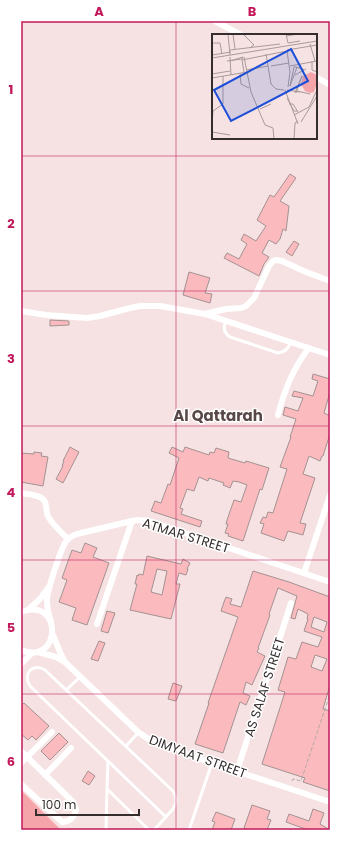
<svg xmlns="http://www.w3.org/2000/svg" width="351" height="851" viewBox="0 0 351 851" font-family="Poppins,sans-serif">
	<style>
		.green { fill: #f5a5aa }
		.building { fill: #fababe; stroke: #a49292; fill-rule: evenodd }
		.lines { fill: none; stroke-linecap: round; stroke-linejoin: round }
		.path { stroke: #b7a7a7; stroke-width: 1; stroke-dasharray: 4 2; stroke-linecap: butt }
		.lane { stroke: #fff; stroke-width: 3 }
		.street { stroke: #fff; stroke-width: 6 }
		.grid { fill: none; stroke: #c2185b; stroke-width: 1; stroke-opacity: 0.55 }
		.labels { text-anchor: middle; stroke-width: 3; stroke-linejoin: round; paint-order: stroke }
		.street-label { font-size: 13px; fill: #362e2e; stroke: #fff }
		.quarter-label { font-size: 15px; font-weight: bold; fill: #594849; stroke: #fff }
		.inset-road { fill: none; stroke: #a99a9a; stroke-width: 1 }
		.view { fill: #1d4ed8; fill-opacity: 0.15; stroke: #1d4ed8; stroke-width: 2 }
		.inset-edge { fill: none; stroke: #362e2e; stroke-width: 2 }
		.neatline { fill: none; stroke: #c2185b; stroke-width: 1.5 }
		.grid-label { font-size: 13px; text-anchor: middle; font-weight: bold; fill: #c2185b }
	</style>
	<rect width="100%" height="100%" fill="#f6e2e2"/>
	<polygon class="green" points="21,790 61,830 21,830"/>
	<g class="building">
		<polygon points="290,174 296,178 280,201 289,206 286,231 283,229 280,239 276,244 269,240 262,253 269,257 264,264 259,276 224,258 227,253 239,259 247,244 241,240 244,234 256,241 266,226 257,220 270,195 274,197"/>
		<polygon points="294,241 299,244 292,256 286,252"/>
		<polygon points="189,272 210,278 205,293 212,294 210,303 183,295"/>
		<polygon points="50,320 69,321 69,325 50,326"/>
		<polygon points="313,374 330,379 330,392 324,413 330,416 330,434 323,456 322,456 320,461 309,456 303,474 315,478 300,523 306,524 303,535 288,531 284,541 261,533 264,524 260,523 263,517 266,518 268,512 273,513 287,469 280,467 291,437 290,437 296,419 283,415 285,407 298,411 303,398 292,396 294,391 313,396 318,381 312,379"/>
		<polygon points="70,447 79,452 63,483 56,479 63,466 62,466 64,461 63,461"/>
		<polygon points="172,447 183,452 185,447 209,455 210,452 214,453 216,448 229,452 228,458 245,463 246,461 269,468 262,490 260,489 243,541 228,536 229,534 225,533 228,524 226,524 227,520 234,500 241,502 247,485 239,482 233,481 230,488 223,485 224,483 209,478 208,481 199,477 194,491 187,489 180,508 183,509 181,514 202,521 200,527 151,511 155,501 161,503 168,484 170,485 179,458 169,453"/>
		<polygon points="34,452 42,453 41,456 48,457 43,486 21,482 21,453 34,454"/>
		<polygon points="85,543 97,548 93,557 109,563 87,625 72,620 76,608 59,602 67,580 62,578 72,550 81,553"/>
		<path d="M147 556 181 564 183 559 190 563 187 569H188L186 575 179 573 176 584H180L171 619 130 610 137 584H135L137 575 138 576 139 574 143 575ZM157 569 167 571 162 595 151 592Z"/>
		<path d="M253 571 289 582 330 597V685L323 709 330 711V791L303 782 305 778 262 764 285 692 278 690 288 657 296 659 302 642 318 647 322 637 304 631 308 619H307L308 614 298 609 295 619 291 618 297 596 278 588 269 614 270 615 258 648H259L257 652 265 656 252 685 246 682 243 693 250 696 246 705 240 702 223 753 195 744 209 703H208L238 617 221 611 224 602 226 597 232 599 230 604 241 607ZM314 617 327 622 324 632 311 627ZM315 655 327 659 322 671 311 667Z"/>
		<polygon points="107,611 115,613 108,633 101,631"/>
		<polygon points="99,641 105,643 98,661 91,659"/>
		<polygon points="173,683 182,686 176,701 168,699"/>
		<polygon points="24,703 49,726 36,740 32,736 28,740 21,734 21,706"/>
		<polygon points="59,733 68,742 50,760 41,751"/>
		<polygon points="88,771 95,776 89,785 82,781"/>
		<polygon points="252,805 270,811 267,819 271,820 267,830 249,830 244,828"/>
		<polygon points="313,809 324,813 320,824 330,830 308,830 286,822 289,814 309,821"/>
		<polygon points="216,812 235,819 231,830 212,830 215,822 212,821"/>
	</g>
	<g class="lines">
		<polyline class="path" points="292,781 293,779 301,781 330,694"/>
		<g class="lane">
			<path d="M226 321C223 327 224 333 230 337L278 353C285 352 288 349 291 342"/>
			<polyline points="66,690 80,677"/>
			<polyline points="126,746 138,733"/>
			<polyline points="107,789 149,830"/>
			<polyline points="106,830 107,789 108,762"/>
			<path d="M154 830 173 809C177 803 177 797 173 791L45 670C33 662 22 674 30 686L166 817"/>
			<polyline points="189,830 212,763"/>
		</g>
		<g class="street">
			<polyline points="215,21 241,35"/>
			<polyline points="316,77 330,85"/>
			<polyline points="21,311 46,315 87,318 100,316 130,308 140,306 160,306 205,314 330,355"/>
			<polyline points="205,314 226,309 241,308 246,306 254,298 269,266 273,261 276,260 282,261 306,272 330,281"/>
			<path d="M278 415C284 391 293 368 309 348"/>
			<path d="M21 493C30 495 45 494 46 506 47 511 46 514 49 518 54 526 62 533 68 539"/>
			<polyline points="304,573 330,495"/>
			<polyline points="29,609 40,599 48,588"/>
			<path d="M21 612C64 596 61 667 21 650"/>
			<path d="M51 621C48 614 47 607 47 599 48 589 61 547 67 540 71 536 76 534 81 533L132 521 138 520 149 521 330 582"/>
			<polyline points="97,624 132,521"/>
			<polyline points="53,635 60,652 65,662"/>
			<polyline points="38,652 56,657 66,663 138,732 153,742 212,763 330,802"/>
			<polyline points="21,664 32,653"/>
			<path d="M21 751 73 802C80 811 72 822 62 822L21 784"/>
			<polyline points="21,763 52,732"/>
			<polyline points="237,771 291,603"/>
			<polyline points="45,775 71,748"/>
		</g>
	</g>
	<path class="grid" d="M176 21V830M21 156H330M21 291H330M21 426H330M21 560H330M21 694H330"/>
	<g class="labels">
		<g class="street-label">
			<text transform="translate(186 535) rotate(17)" y="5">ATMAR STREET</text>
			<text transform="translate(264 687) rotate(-72)" y="5">AS SALAF STREET</text>
			<text transform="translate(198 756) rotate(20)" y="5">DIMYAAT STREET</text>
		</g>
		<g class="quarter-label">
			<text x="218" y="421">Al Qattarah</text>
		</g>
	</g>
	<g transform="translate(212 34)">
		<rect width="105" height="105" fill="#f6e2e2"/>
		<path d="M99 38 105 41V49L102 58 98 59 93 57 89 50 91 42Z" fill="#f5a5aa"/>
		<path class="inset-road" d="M16 0 18 21M21 0 23 15M31 0 42 11 39 13M74 0 76 9 88 7M74 2 86 0M0 9H8L10 20M98 10 103 27M18 16 68 10M75 16 105 11M75 17 78 38 76 53M54 20 59 50 64 55 72 56M0 21 19 18M18 23 19 41M32 23 39 58 53 91 61 94 62 105M0 24 105 7M30 26 75 17M30 26 32 38M15 27 30 25 31 23 18 27M100 27V36L105 38M59 32 77 29M78 32 105 27M85 33 78 52 82 33H84L91 35 92 36M34 36 56 32M28 39 29 50 37 54M0 40 18 37M83 41 94 35M0 44 35 38M73 56 86 90M75 56 88 58M85 57 98 60M83 59 90 42 84 59M75 64 82 77H85M77 70H81L86 78M48 75 59 70M82 81 97 73 105 56M89 88 105 62M0 89 1 77 11 70V42M0 98 18 101M82 105 83 89 86 87"/>
		<path class="view" d="M79 15 96 47 19 87 2 56Z"/>
		<rect width="105" height="105" class="inset-edge"/>
	</g>
	<rect width="351" height="851" fill="none" stroke="#ffffff" stroke-width="44"/>
	<path d="M36 809v6h103v-6" fill="none" stroke="#362e2e" stroke-width="2"/>
	<text x="42" y="809" font-size="12" fill="#362e2e" stroke="#ffffff" stroke-width="3" paint-order="stroke">100 m</text>
	<rect x="22" y="22" width="307" height="807" class="neatline"/>
	<g class="grid-label">
		<text x="99" y="16">A</text>
		<text x="252" y="16">B</text>
		<text x="11" y="94">1</text>
		<text x="11" y="228">2</text>
		<text x="11" y="363">3</text>
		<text x="11" y="497">4</text>
		<text x="11" y="632">5</text>
		<text x="11" y="766">6</text>
	</g>
</svg>
